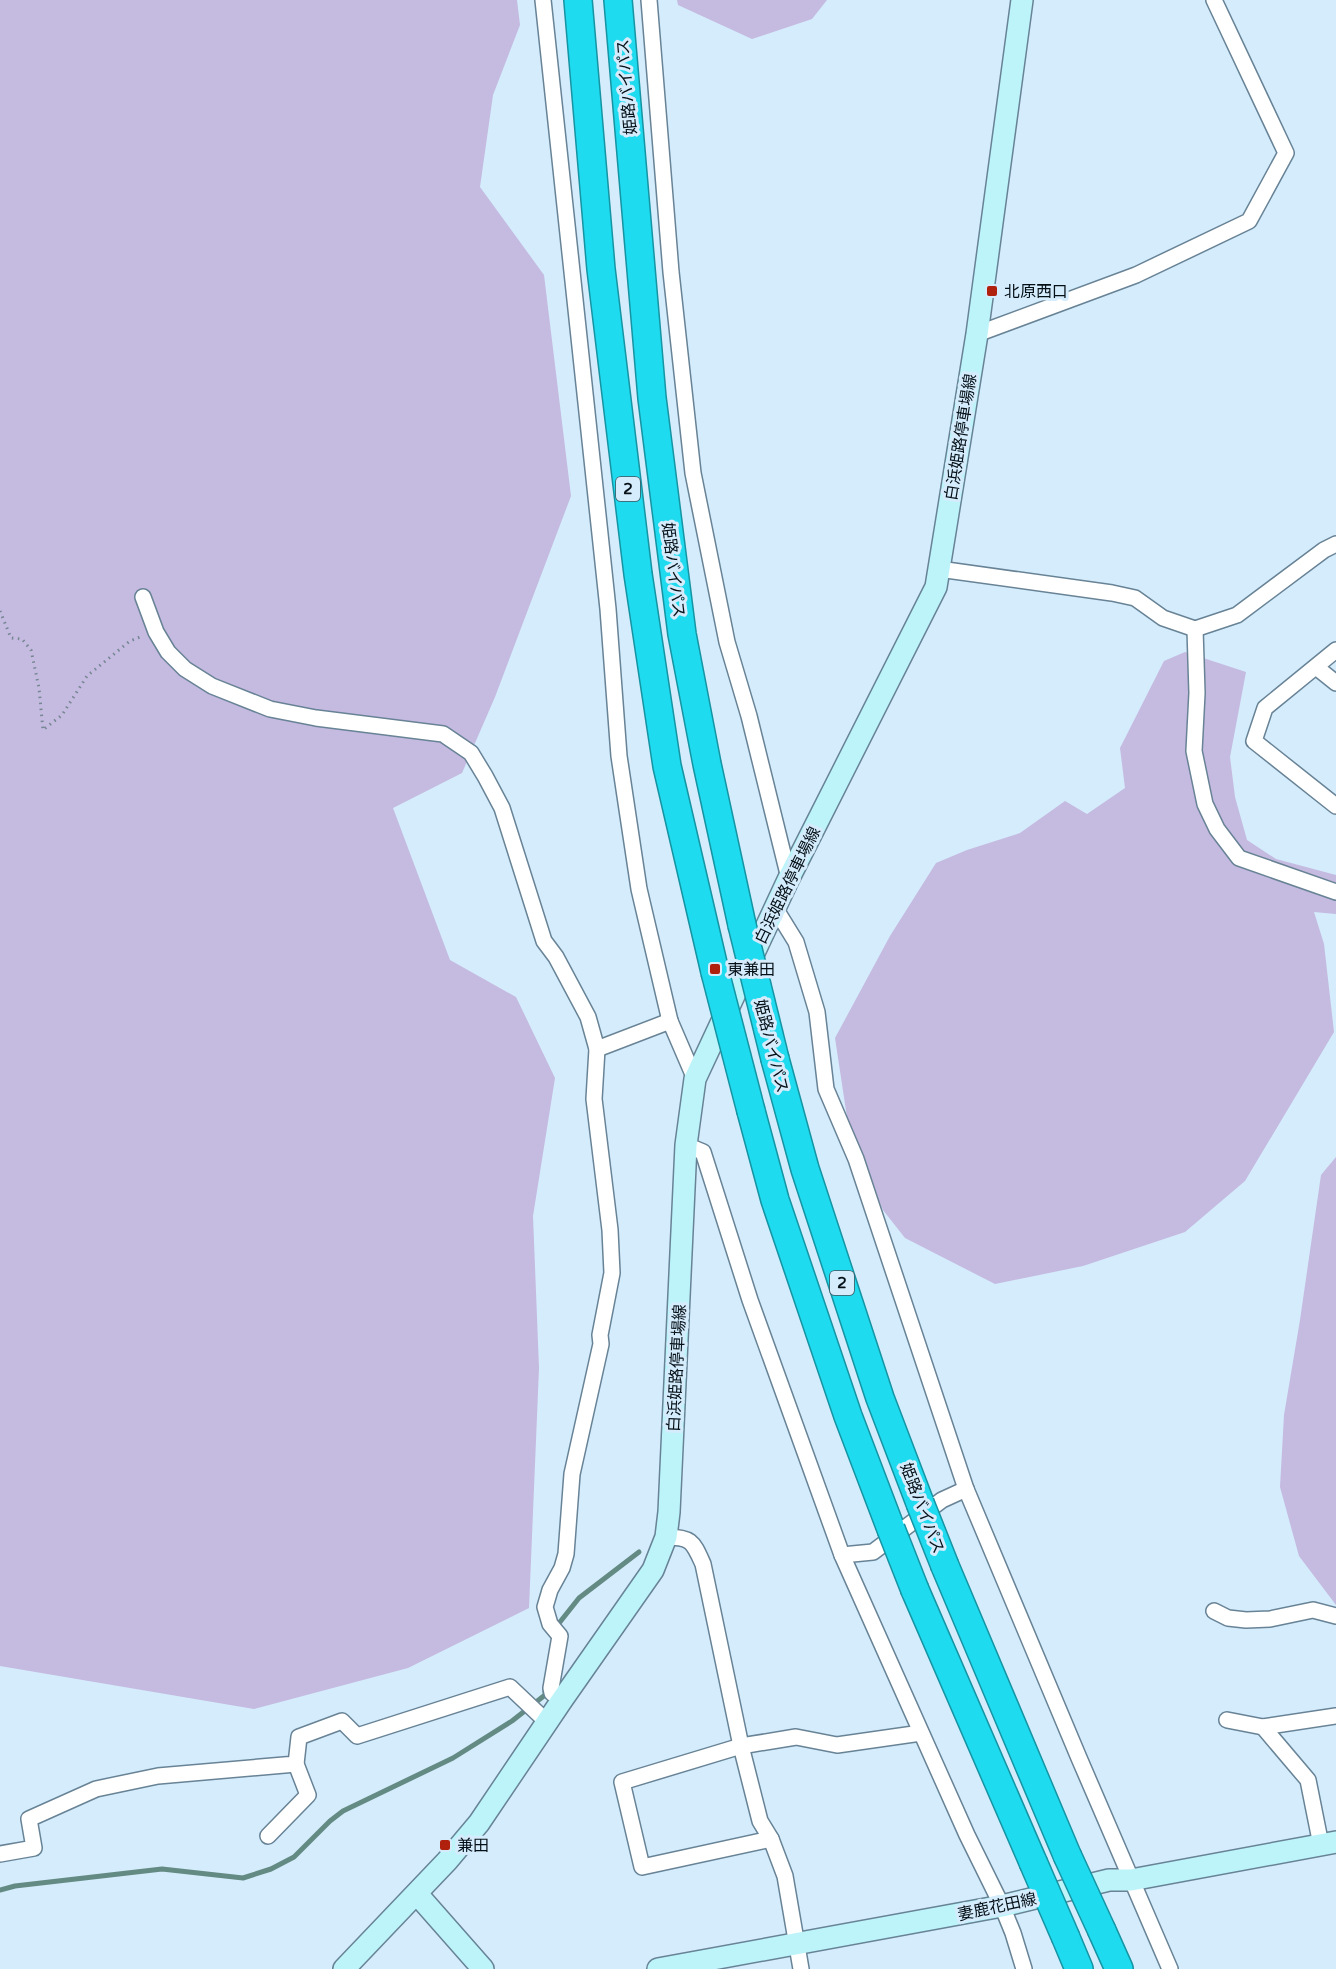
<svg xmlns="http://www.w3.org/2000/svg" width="1336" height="1969" viewBox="0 0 1336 1969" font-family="'Varela Round','Noto Sans JP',sans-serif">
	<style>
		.green { fill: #c5bae0 }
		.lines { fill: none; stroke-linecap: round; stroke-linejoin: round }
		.stream { stroke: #648b83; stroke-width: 5 }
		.street-casing { stroke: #688396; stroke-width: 18 }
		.secondary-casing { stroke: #688396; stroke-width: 24 }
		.highway-casing { stroke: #1594a3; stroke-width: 30 }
		.path { stroke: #758793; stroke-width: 3; stroke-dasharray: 1.5 4.5; stroke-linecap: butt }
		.street { stroke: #fff; stroke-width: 15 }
		.secondary { stroke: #bcf4fa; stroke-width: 21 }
		.highway { stroke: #1edbef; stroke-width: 27 }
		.highway-bridge-casing { stroke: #1594a3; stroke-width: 30; stroke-linecap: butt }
		.highway-bridge { stroke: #1edbef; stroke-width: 27 }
		.poi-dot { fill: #af210c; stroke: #d4ecfc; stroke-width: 2 }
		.labels { text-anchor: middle; stroke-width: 6; stroke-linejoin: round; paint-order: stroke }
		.shield { fill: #d4ecfc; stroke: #43515b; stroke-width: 1.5 }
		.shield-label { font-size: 15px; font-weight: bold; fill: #050f16 }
		.street-label { font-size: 16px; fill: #050f16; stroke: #d4ecfc }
		.poi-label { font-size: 16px; fill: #050f16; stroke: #d4ecfc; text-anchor: start }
	</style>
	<rect width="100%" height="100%" fill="#d4ecfc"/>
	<g class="green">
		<polygon points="0,0 517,0 520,25 493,95 480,187 544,275 571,496 495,697 462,773 393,808 450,960 516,997 555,1078 533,1216 539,1368 529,1608 408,1668 254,1709 0,1666"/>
		<polygon points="677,0 827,0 812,19 752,39 678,5"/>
		<polygon points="1185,652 1246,672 1230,757 1235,797 1247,840 1276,859 1336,875 1336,914 1314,912 1324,944 1334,1032 1245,1181 1185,1232 1083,1266 995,1284 905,1238 883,1210 850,1137 835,1038 890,936 936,863 967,850 1020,833 1065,801 1087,814 1125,788 1120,748 1164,661"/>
		<polygon points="1336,1157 1336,1605 1299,1556 1280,1487 1284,1415 1300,1320 1321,1175"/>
	</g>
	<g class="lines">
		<g class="stream">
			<polyline points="556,1627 579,1598 639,1552"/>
			<polyline points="0,1890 15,1886 162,1869 243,1878 271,1869 294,1857 330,1821 343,1811 453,1758 512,1721 545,1695 545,1689"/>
		</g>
		<g class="street-casing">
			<g id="street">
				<polyline points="543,0 608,609 619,756 639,889 670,1021 695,1079"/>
				<polyline points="649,0 671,272 693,473 727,642 749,716 789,878"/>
				<polyline points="977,334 1136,275 1249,221 1286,153 1214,0"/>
				<polyline points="939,569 1112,593 1135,598 1163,618 1195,629 1237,615 1324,550 1336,544"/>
				<polyline points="143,597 156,632 168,652 185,669 212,686 270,709 316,718 443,734 471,753 485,776 502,808 544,941 556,957 588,1017 597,1049 594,1099 610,1230 612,1273 600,1335 601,1344 572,1474 566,1554 562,1568 550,1590 545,1607 550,1624 560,1636 551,1688 552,1693 562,1700"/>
				<polyline points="1195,629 1197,693 1194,751 1205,804 1217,829 1239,858 1336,892"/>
				<polyline points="1336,650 1265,708 1254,741 1336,806"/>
				<polyline points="1316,667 1336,683"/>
				<polyline points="775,908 796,942 817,1012 826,1089 856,1159 966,1489 1079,1758 1170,1969"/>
				<polyline points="597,1049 670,1021"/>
				<polyline points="686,1145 703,1152 750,1300 842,1555 967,1835 1002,1906 1013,1933 1024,1969"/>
				<path d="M666 1537C692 1537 693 1542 703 1564L741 1746 760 1821 771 1839 785 1876 801 1969"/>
				<polyline points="842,1555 873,1552 942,1500 966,1489"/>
				<polyline points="1214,1611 1228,1618 1246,1620 1270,1619 1313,1610 1336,1616"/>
				<polyline points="1227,1720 1263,1727 1336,1716"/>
				<polyline points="1263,1727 1308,1780 1321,1845"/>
				<polyline points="268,1836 308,1795 296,1764"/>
				<polyline points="771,1839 642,1867 622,1782 741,1746 796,1737 837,1745 921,1733"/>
				<polyline points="0,1854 34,1848 29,1819 96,1789 158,1776 296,1764 299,1737 342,1721 357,1736 510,1687 547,1722"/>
			</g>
		</g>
		<g class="secondary-casing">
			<g id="secondary">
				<polyline points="417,1894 483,1969"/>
				<polyline points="344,1969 447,1861 479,1823 562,1700 653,1570 666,1537 669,1512 686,1145 695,1079 789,878 936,587 977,334 1022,0"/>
				<polyline points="658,1969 1002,1906 1109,1880 1131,1880 1336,1842"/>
			</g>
		</g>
		<g class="highway-casing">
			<g id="highway">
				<polyline points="578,0 601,269 638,574 667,766 715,972"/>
				<polyline points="618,0 652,398 682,634 707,764 742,925"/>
				<polyline points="775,1059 805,1169 880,1398 920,1503"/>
				<polyline points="751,1111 775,1200 848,1416 891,1529"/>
				<polyline points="945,1566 1067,1855"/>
				<polyline points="915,1590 1033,1862"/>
				<polyline points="1102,1931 1119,1969"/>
				<polyline points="1066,1938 1079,1969"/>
			</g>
		</g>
		<polyline class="path" points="0,611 11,638 22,639 31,650 39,688 43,730 62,715 87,676 130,641 140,637"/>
		<use href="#street" class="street"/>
		<use href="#secondary" class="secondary"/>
		<use href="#highway" class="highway"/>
		<g class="highway-bridge-casing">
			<g id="highway-bridge">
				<polyline points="742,925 775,1059"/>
				<polyline points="715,972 751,1111"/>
				<polyline points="920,1503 945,1566"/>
				<polyline points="891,1529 915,1590"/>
				<polyline points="1067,1855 1102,1931"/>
				<polyline points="1033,1862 1066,1938"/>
			</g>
		</g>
		<use href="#highway-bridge" class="highway-bridge"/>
	</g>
	<g class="poi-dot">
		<rect x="986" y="285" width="12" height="12" rx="3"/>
		<rect x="709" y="963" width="12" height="12" rx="3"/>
		<rect x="439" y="1839" width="12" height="12" rx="3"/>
	</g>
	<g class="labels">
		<g class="shield">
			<rect x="616" y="477" width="24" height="24" rx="4.5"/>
			<rect x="830" y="1271" width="24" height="24" rx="4.5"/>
		</g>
		<g class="shield-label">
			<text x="628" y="494">2</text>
			<text x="842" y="1288">2</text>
		</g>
		<g class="street-label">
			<text transform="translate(626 87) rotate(-95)" y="6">姫路バイパス</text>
			<text transform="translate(960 437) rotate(-81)" y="6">白浜姫路停車場線</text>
			<text transform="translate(674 570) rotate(83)" y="6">姫路バイパス</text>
			<text transform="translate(787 885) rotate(-64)" y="6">白浜姫路停車場線</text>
			<text transform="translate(772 1046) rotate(76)" y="6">姫路バイパス</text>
			<text transform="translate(676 1368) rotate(-87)" y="6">白浜姫路停車場線</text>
			<text transform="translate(923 1508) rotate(69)" y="6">姫路バイパス</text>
			<text transform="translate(997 1906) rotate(-12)" y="6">妻鹿花田線</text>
		</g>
		<g class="poi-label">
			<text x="1004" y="297">北原西口</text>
			<text x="727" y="975">東兼田</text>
			<text x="457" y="1851">兼田</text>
		</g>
	</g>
</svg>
